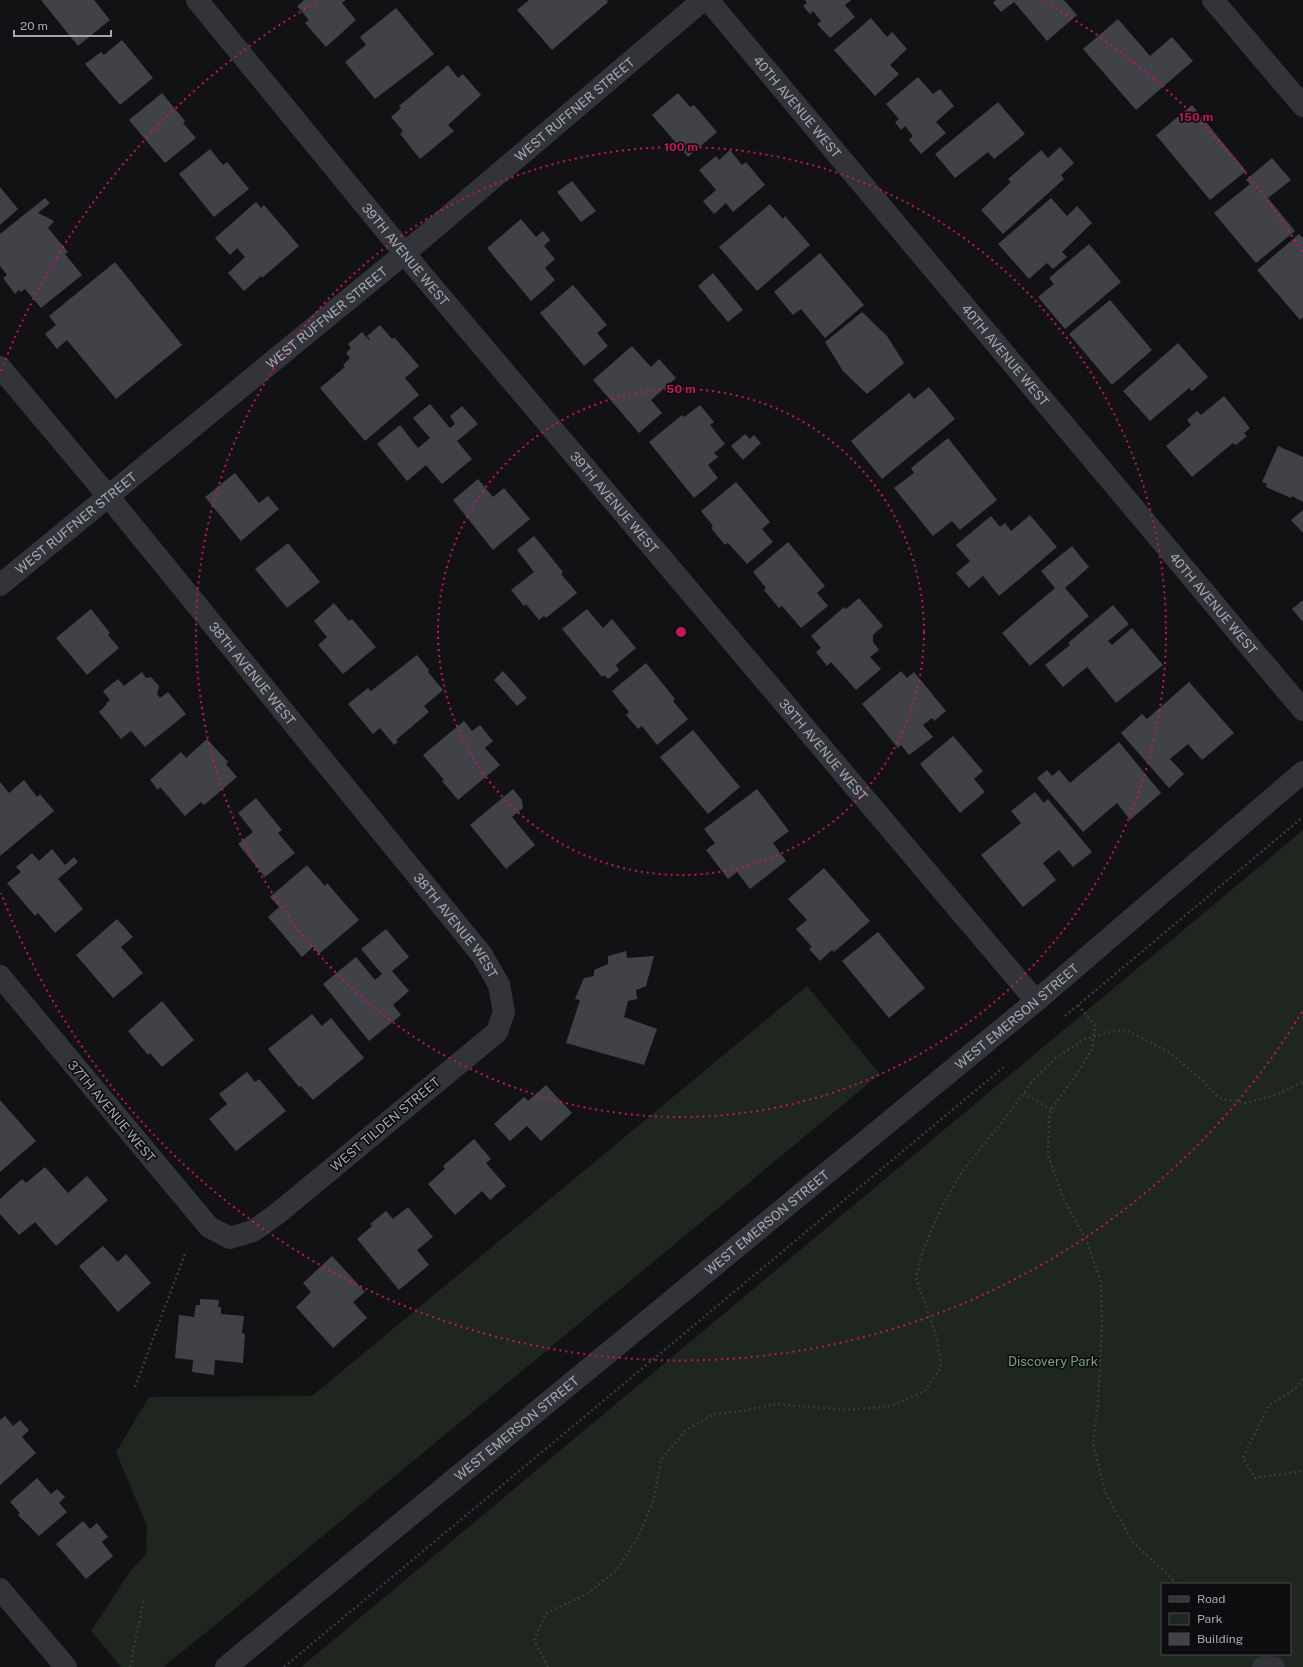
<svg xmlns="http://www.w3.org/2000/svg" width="1303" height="1667" viewBox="0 0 1303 1667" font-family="'Public Sans',sans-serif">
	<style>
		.green { fill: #1e261f; fill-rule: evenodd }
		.building { fill: #414247 }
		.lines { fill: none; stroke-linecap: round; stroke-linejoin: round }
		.path { stroke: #393b40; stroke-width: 2.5; stroke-dasharray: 2 3; stroke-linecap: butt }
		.pedestrian { stroke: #333439; stroke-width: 20 }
		.minor { stroke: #333439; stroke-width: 22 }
		.tertiary { stroke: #333439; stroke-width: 22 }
		.ring { fill: none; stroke: #c2185b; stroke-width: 2; stroke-dasharray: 2 4 }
		.labels { text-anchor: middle; stroke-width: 3.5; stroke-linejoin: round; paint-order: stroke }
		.street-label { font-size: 13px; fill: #a3a9b4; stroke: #0d0d0f }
		.park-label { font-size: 13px; fill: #7aa07b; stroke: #0d0d0f }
		.centre { fill: #c2185b; stroke: #0d0d0f; stroke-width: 2 }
		.ring-label { font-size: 12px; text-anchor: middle; font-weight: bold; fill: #c2185b; stroke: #0d0d0f; stroke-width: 3.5; stroke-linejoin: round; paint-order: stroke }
	</style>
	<rect width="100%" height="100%" fill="#121214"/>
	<g class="green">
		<path d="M1303 830V1667H301ZM1162 1584H1290V1654H1162Z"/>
		<polygon points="807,986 880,1074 213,1627 163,1667 121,1667 91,1631 131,1570 146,1555 147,1526 116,1452 149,1397 312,1396"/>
	</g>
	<g class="building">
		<polygon points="41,0 94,0 110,20 78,46"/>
		<polygon points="304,0 346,0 342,3 356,20 326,47 305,23 309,20 297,6"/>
		<polygon points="529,0 607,0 608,2 552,50 517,10"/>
		<polygon points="805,0 851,0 845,5 855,17 830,38 817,24 821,21 813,11 810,14 803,6 807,3"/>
		<polygon points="996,0 1064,0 1077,15 1047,41 1014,2 1001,12 993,3"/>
		<polygon points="396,8 434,54 375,99 345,62 366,45 360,37"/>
		<polygon points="871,18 887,37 892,32 907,49 890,65 899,74 875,96 834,50"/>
		<polygon points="1118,19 1150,56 1172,37 1193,61 1136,110 1083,49"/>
		<polygon points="122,40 153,78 120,105 85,64 101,52 104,55"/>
		<polygon points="448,65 458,78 463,74 481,95 448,125 454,131 420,159 400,134 403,131 391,117 401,108 399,106"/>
		<polygon points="918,77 933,94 940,89 954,106 936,122 946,133 921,154 909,140 913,136 905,126 901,130 895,122 899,119 886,104"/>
		<polygon points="162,93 185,121 183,123 196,138 165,163 129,120"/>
		<polygon points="678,93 690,107 694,105 717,132 688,157 652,115"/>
		<polygon points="998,102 1025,134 994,159 988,152 955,178 935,154"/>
		<polygon points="1192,105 1246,171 1210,200 1156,135"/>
		<polygon points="1060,147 1074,163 1061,175 1064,179 1003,234 981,210 1011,182 1008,179 1041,150 1048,158"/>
		<polygon points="210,149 223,165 227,162 249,189 214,217 179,174"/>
		<polygon points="730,150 742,165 746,162 765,185 733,212 726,203 714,214 703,201 716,190 699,170 716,156 719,160"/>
		<polygon points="1272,158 1291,180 1268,198 1295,231 1256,263 1214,213 1250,184 1246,180"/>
		<polygon points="572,181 596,211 581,222 557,192"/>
		<polygon points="0,187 18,209 0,225"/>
		<polygon points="45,198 50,203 38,213 54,221 48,228 68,252 65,254 82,275 41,308 25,289 21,292 19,290 15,294 3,278 7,275 0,266 0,234"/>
		<polygon points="1051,198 1067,216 1077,206 1092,223 1062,252 1067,257 1053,269 1047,263 1029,279 998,244"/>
		<polygon points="256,202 261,208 264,205 299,246 262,278 261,276 244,291 228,273 245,257 237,248 230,255 215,238"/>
		<polygon points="770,204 783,219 785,216 810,245 757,291 719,247"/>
		<polygon points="521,219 536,237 543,231 550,240 544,246 555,259 545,268 555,280 531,301 487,248"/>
		<polygon points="1299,234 1303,238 1303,317 1300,320 1257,270"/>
		<polygon points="1089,244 1121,282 1065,329 1038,297 1054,284 1049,278"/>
		<polygon points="820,253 864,305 825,338 801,309 793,315 774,292"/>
		<polygon points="115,262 182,345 116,399 67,340 57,349 45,334 56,325 49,316"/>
		<polygon points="713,273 743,310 728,322 698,286"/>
		<polygon points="573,285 607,325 597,333 608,346 584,366 540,313"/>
		<polygon points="1110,300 1152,350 1112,385 1069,334"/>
		<polygon points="862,312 887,336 904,363 867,394 843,371 825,342"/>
		<polygon points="380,325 392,339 394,337 419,366 405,378 419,395 365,441 320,388 345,367 343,365 350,358 346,353 351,348 348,344 362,332 369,340 370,339 367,336"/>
		<polygon points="1178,343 1208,377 1192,391 1189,388 1150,421 1123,391"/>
		<polygon points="632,346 651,367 659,359 676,378 651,400 662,413 639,433 593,380"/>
		<polygon points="929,387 955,419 882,479 851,441 909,393 914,399"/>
		<polygon points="1224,396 1250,428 1244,433 1247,436 1236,445 1233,443 1192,477 1166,446 1191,425 1187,420 1197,411 1201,415"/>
		<polygon points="430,404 450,428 455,424 450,416 462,406 478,424 457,441 472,459 442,484 426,465 407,481 377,444 400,425 418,448 430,438 413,418"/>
		<polygon points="700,405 714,422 710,425 725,444 714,453 718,457 708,465 718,478 694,498 649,442 682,415 684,417"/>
		<polygon points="745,434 750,439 754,435 761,443 743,460 731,446"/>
		<polygon points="948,438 997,500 960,530 952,521 933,536 894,488 914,473 911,468"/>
		<polygon points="1278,446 1303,457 1303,502 1292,496 1291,498 1266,487 1267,484 1262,482"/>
		<polygon points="235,473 259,503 268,496 279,509 241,541 205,497"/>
		<polygon points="478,479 493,497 504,488 530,519 493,550 453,500"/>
		<polygon points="736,482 770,522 762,529 773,542 747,564 728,543 725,545 711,528 713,526 701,511"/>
		<polygon points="1303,510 1303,533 1291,520"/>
		<polygon points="1030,515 1057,547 999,596 983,576 969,588 956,573 970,561 956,545 991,516 1000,527 1005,523 1011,531"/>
		<polygon points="534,536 563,572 561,574 577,593 546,618 544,616 539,620 526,604 524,606 511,590 534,572 517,550"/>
		<polygon points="788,542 825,586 817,593 828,606 801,628 782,606 779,608 764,590 766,588 753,572"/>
		<polygon points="288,543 320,582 287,608 255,569"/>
		<polygon points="1072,546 1089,567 1065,588 1089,616 1030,666 1002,633 1055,588 1041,571"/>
		<polygon points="859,598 883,626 873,635 873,642 879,650 870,657 881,669 856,690 831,662 827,666 816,652 821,648 811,636 844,607 846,609"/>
		<polygon points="1303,600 1303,622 1292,609"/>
		<polygon points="334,603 349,621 352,619 376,647 343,674 318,645 327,637 314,621"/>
		<polygon points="1113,605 1129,624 1108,641 1112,645 1132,628 1163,665 1116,703 1087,667 1063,687 1045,665 1070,645 1068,643"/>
		<polygon points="91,609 110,633 108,635 119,648 87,675 56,638"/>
		<polygon points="587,609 603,628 612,619 636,648 616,665 619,670 608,679 604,675 602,677 562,629"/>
		<polygon points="417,655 429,670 428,672 443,690 424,706 429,712 396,740 398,742 394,745 380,728 373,734 348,704 368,688 371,691"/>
		<polygon points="646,663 675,699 673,701 688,719 657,745 642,726 638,729 626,715 629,712 612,691"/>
		<polygon points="503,671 527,698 517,706 494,680"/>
		<polygon points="901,671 907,678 914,672 946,711 934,721 932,718 923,725 933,737 909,755 901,745 898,748 862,704"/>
		<polygon points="142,672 146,678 151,677 159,686 157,694 160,698 168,692 186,714 145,747 131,731 121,739 99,712 107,704 106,703 110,700 103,691 118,679 124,686"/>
		<polygon points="1189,682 1234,733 1202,760 1188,744 1170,759 1184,774 1169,788 1121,733 1142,714 1147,719"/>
		<polygon points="464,721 472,731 480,725 493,741 485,748 500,765 458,800 442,781 444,780 423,755"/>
		<polygon points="693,730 740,787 708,814 660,757"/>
		<polygon points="953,736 983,771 974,779 985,792 960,813 920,764"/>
		<polygon points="207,739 228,762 226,764 237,777 204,805 201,802 185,816 160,787 158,790 150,780 181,752 186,758"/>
		<polygon points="1119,742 1161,793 1130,820 1117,803 1083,832 1037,778 1047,770 1052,776 1059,770 1070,783"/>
		<polygon points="24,780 37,797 40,794 54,811 0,856 0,782 9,793"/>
		<polygon points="513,789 522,800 523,808 512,817 535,845 506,869 470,825"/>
		<polygon points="757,789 789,831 773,843 786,861 750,889 737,872 728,879 706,850 715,843 704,829"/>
		<polygon points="1035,792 1044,803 1048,799 1092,852 1073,867 1059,850 1043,863 1056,880 1023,907 981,855 1021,823 1011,811"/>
		<polygon points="256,798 282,830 278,833 295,853 265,877 238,844 253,832 238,813"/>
		<polygon points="52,849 65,865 74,857 78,862 58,879 83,909 55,933 38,913 35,916 7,883 21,872 16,867 32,853 39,861"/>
		<polygon points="307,865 325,886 327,883 359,920 319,954 313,947 302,957 268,917 279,907 270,897"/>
		<polygon points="824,868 870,921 834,952 832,950 820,961 809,949 812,947 796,929 807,920 788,899"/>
		<polygon points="117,919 133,937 121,947 143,973 113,998 76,955"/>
		<polygon points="386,929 409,957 392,971 409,991 393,1005 401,1015 369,1041 323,984 356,957 375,980 382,974 361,949"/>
		<polygon points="878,932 925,988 889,1018 842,961"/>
		<polygon points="626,951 627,958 654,956 646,986 636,990 637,999 628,1001 624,1017 657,1029 644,1065 566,1043 580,1000 575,999 584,978 594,976 594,970 608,964 608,956"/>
		<polygon points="162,1001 194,1040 162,1067 150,1053 148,1055 128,1031"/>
		<polygon points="312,1014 322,1026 331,1018 364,1058 313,1100 301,1086 299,1087 268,1049"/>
		<polygon points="247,1072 255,1082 259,1079 286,1111 236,1151 209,1119 227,1104 219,1094"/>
		<polygon points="546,1085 572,1113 541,1141 527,1126 510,1141 494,1124 524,1097 528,1101"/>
		<polygon points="0,1100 36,1141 0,1172"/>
		<polygon points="474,1139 491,1159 486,1163 506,1186 490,1200 482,1191 455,1215 428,1184 445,1169 443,1166"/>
		<polygon points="45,1167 68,1193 87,1176 108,1200 56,1246 35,1222 19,1235 0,1214 0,1199 22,1179 26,1183"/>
		<polygon points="408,1207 433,1237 417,1250 429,1265 399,1290 357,1239 372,1226 370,1224 386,1211 393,1219"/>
		<polygon points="103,1246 118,1262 126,1254 151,1283 118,1312 79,1266"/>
		<polygon points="332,1256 365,1292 353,1302 367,1318 333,1348 296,1307 311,1292 303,1283"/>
		<polygon points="200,1299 219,1300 218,1307 221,1307 221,1314 244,1316 242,1333 245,1334 243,1363 215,1360 214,1375 192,1372 193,1360 175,1358 179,1315 194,1317 196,1305 200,1305"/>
		<polygon points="5,1416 13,1426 20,1420 29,1430 22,1437 36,1453 0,1485 0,1420"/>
		<polygon points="37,1478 51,1494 57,1489 65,1497 59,1503 67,1512 39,1536 18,1515 20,1513 10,1502"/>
		<polygon points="83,1521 90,1529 97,1523 108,1537 102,1542 113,1556 86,1579 56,1544"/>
	</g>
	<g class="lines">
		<g class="path">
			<polyline points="1078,1005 1095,1026 1092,1049 1078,1072 1051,1110 1049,1118 1048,1155 1063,1198 1087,1242 1101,1282 1102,1325 1098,1402 1093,1443 1105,1492 1132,1541 1177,1584"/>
			<polyline points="1065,1016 1303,817"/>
			<polyline points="1024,1093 1051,1110"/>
			<polyline points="1303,1379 1295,1389 1269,1405 1243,1458 1255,1478 1303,1471"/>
			<polyline points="135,1387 186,1251"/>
			<polyline points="130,1667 144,1598"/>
			<polyline points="284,1667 1005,1066"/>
			<polyline points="548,1667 534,1640 546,1613 587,1594 618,1569 639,1535 654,1499 661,1460 685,1431 714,1414 742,1411 776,1404 847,1410 891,1406 925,1391 941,1367 937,1339 916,1278 922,1253 941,1208 963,1170 1000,1125 1034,1079 1056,1058 1083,1040 1110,1032 1126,1030 1167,1051 1201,1079 1219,1098 1246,1103 1278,1094 1303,1082"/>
		</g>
		<polyline class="pedestrian" points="1262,1667 1264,1666 1275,1667"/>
		<g class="minor">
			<path id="s1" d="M197 0 419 271 1036 1001"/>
			<path id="s2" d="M708 0 1303 710"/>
			<polyline points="1213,0 1303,106"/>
			<path id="s3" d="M0 367 108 496 482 955 499 985 504 1012 497 1032 277 1214 253 1231 230 1238 209 1227 0 976"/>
			<path id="s4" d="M0 585 405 253 703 0"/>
			<polyline points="0,1589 66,1667"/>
		</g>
		<path class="tertiary" id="s5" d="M226 1667 1036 1001 1303 772"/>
	</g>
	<g class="ring">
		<circle cx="681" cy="632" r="243"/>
		<circle cx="681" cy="632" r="485"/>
		<path d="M1302 1012A728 728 0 0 1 1 893M1 371A728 728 0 0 1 317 2M1045 2A728 728 0 0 1 1302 252"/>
	</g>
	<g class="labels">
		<g class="street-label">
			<text dy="5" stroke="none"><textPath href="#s2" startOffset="139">40TH AVENUE WEST</textPath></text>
			<text dy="5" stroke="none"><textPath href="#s4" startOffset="746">WEST RUFFNER STREET</textPath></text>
			<text dy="5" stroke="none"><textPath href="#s1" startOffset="329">39TH AVENUE WEST</textPath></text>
			<text dy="5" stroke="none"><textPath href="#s4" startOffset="422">WEST RUFFNER STREET</textPath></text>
			<text dy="5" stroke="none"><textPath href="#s2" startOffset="463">40TH AVENUE WEST</textPath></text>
			<text dy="5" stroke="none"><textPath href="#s1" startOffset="653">39TH AVENUE WEST</textPath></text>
			<text dy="5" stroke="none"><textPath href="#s4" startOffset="98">WEST RUFFNER STREET</textPath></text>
			<text dy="5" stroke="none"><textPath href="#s2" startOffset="787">40TH AVENUE WEST</textPath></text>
			<text dy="5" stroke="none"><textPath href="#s3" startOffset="397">38TH AVENUE WEST</textPath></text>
			<text dy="5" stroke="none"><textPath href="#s1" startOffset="977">39TH AVENUE WEST</textPath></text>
			<text dy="5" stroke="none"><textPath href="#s3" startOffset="721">38TH AVENUE WEST</textPath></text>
			<text dy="5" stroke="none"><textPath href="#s5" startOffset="1024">WEST EMERSON STREET</textPath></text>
			<text transform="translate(112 1111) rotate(50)" y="5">37TH AVENUE WEST</text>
			<text transform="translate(385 1124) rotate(-40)" y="5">WEST TILDEN STREET</text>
			<text dy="5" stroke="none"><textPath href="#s5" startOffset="700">WEST EMERSON STREET</textPath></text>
			<text dy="5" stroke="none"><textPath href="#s5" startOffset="376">WEST EMERSON STREET</textPath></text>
		</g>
		<g class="park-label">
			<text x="1053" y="1366">Discovery Park</text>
		</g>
	</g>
	<circle cx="681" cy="632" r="6" class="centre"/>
	<g class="ring-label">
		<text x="1196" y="121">150 m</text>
		<text x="681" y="151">100 m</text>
		<text x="681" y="393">50 m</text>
	</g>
	<rect x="1161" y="1583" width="130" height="72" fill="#0d0d0f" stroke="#494b51"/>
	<rect x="1169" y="1596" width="20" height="6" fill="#333439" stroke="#494b51"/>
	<text x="1197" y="1603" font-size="12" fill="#a3a9b4">Road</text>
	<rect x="1169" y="1613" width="20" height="12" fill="#1e261f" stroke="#494b51"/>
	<text x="1197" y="1623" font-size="12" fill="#a3a9b4">Park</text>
	<rect x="1169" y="1633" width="20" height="12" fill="#414247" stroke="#494b51"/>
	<text x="1197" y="1643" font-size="12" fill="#a3a9b4">Building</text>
	<path d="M14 30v6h97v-6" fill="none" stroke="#a3a9b4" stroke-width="2"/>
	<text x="20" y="30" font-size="12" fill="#a3a9b4" stroke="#0d0d0f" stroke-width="3" paint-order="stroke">20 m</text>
</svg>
